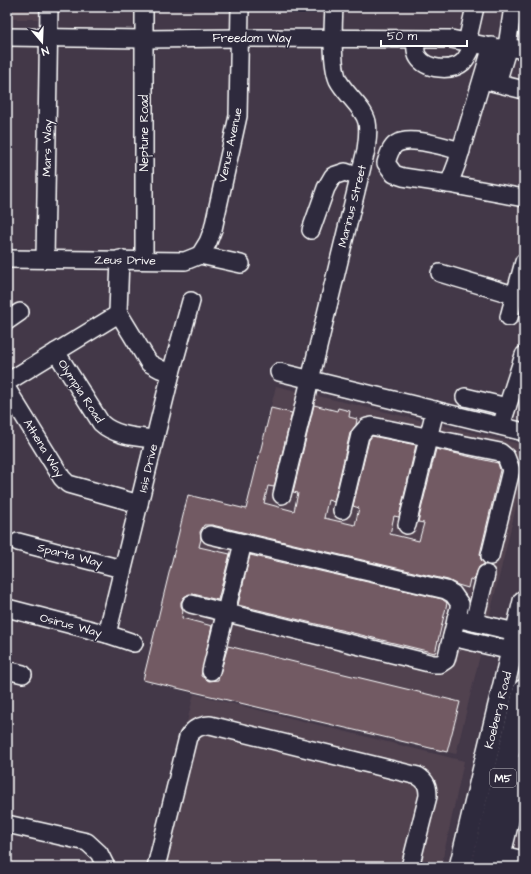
<svg xmlns="http://www.w3.org/2000/svg" width="531" height="874" viewBox="0 0 531 874" font-family="'Architects Daughter',sans-serif">
	<style>
		.built { fill: #514250 }
		.building { fill: #725a63; stroke: #fff }
		.lines { fill: none; stroke-linecap: round; stroke-linejoin: round }
		.minor-casing { stroke: #fff; stroke-width: 20 }
		.major-casing { stroke: #fff; stroke-width: 24 }
		.minor { stroke: #2f2a3d; stroke-width: 17 }
		.major { stroke: #2f2a3d; stroke-width: 21 }
		.labels { text-anchor: middle; stroke-width: 3; stroke-linejoin: round; paint-order: stroke }
		.shield { fill: #2f2a3d; stroke: #c1bfc5; stroke-width: 1 }
		.shield-label { font-size: 11px; font-weight: bold; fill: #fff }
		.street-label { font-size: 12px; fill: #fff; stroke: #2f2a3d }
	</style>
	<rect width="100%" height="100%" fill="#433848"/>
	<filter id="ink" filterUnits="userSpaceOnUse"><feTurbulence type="fractalNoise" baseFrequency=".025" numOctaves="2"/><feDisplacementMap in="SourceGraphic" scale="8" xChannelSelector="R" yChannelSelector="G"/><feConvolveMatrix kernelMatrix="1 2 1 2 8 2 1 2 1" color-interpolation-filters="sRGB"/></filter>
	<g filter="url(#ink)">
		<g class="built">
			<rect x="7" y="7" width="35" height="12"/>
			<polygon points="276,386 524,445 524,474 456,754 143,680 188,495 246,508"/>
			<polygon points="194,694 464,761 441,867 151,867"/>
		</g>
		<g class="building">
			<polygon points="314,405 337,411 338,408 350,411 349,417 357,419 356,425 350,433 334,502 328,500 324,518 355,525 359,508 353,506 369,440 372,436 416,445 399,517 394,516 390,534 419,541 424,523 418,522 436,449 498,463 500,470 480,554 481,559 485,564 479,567 474,580 470,579 468,588 458,585 448,580 212,525 204,525 200,532 201,539 199,547 230,554 218,600 193,594 189,594 184,597 181,602 181,606 183,610 182,618 212,626 201,676 209,681 218,680 228,646 460,702 447,752 143,680 188,495 246,509 271,408 292,413 274,487 268,486 264,503 294,511 298,493 293,492"/>
			<polygon points="250,555 442,599 447,603 435,653 238,605"/>
		</g>
		<g class="lines">
			<g class="minor-casing">
				<g id="minor">
					<polyline points="7,37 144,39 240,38 451,39 497,48 507,47 524,50"/>
					<path d="M415 39C416 44 415 53 418 57 426 70 452 72 463 62 468 57 471 49 474 43"/>
					<polyline points="467,42 475,7"/>
					<polyline points="492,46 457,163 449,184 524,198"/>
					<polyline points="487,81 524,90"/>
					<polyline points="497,83 506,53 513,7"/>
					<path d="M449 184 403 177 394 174 386 163C388 157 390 148 396 144 410 135 445 147 461 151"/>
					<polyline points="311,230 326,188 333,176 345,172 359,177"/>
					<polyline points="200,255 208,242 213,229 238,116 240,7"/>
					<polyline points="7,259 185,261 200,255 241,264"/>
					<polyline points="45,259 49,7"/>
					<polyline points="120,259 118,312 149,363 160,369 171,373"/>
					<polyline points="144,259 144,7"/>
					<polyline points="440,273 514,295"/>
					<polyline points="509,317 524,262"/>
					<polyline points="7,321 20,312"/>
					<path d="M56 352 101 423C115 436 136 437 154 439"/>
					<polyline points="279,372 524,432"/>
					<polyline points="7,382 115,316 118,312"/>
					<polyline points="7,389 62,478 68,484 139,504"/>
					<polyline points="465,397 507,407"/>
					<polyline points="501,426 524,355"/>
					<path d="M282 495 366 150C367 141 369 132 367 122 364 108 345 94 338 80 331 63 333 26 334 7"/>
					<polyline points="342,510 360,435 367,427 372,426 500,452 506,457 511,470 490,556"/>
					<polyline points="407,525 435,410"/>
					<polyline points="18,542 122,569"/>
					<polyline points="191,604 433,664 440,664 446,660 460,604 453,594 446,590 210,535"/>
					<polyline points="7,608 107,634 134,643"/>
					<polyline points="456,618 524,634"/>
					<polyline points="474,622 486,574"/>
					<polyline points="107,634 171,373 191,301"/>
					<polyline points="452,637 524,654"/>
					<polyline points="7,670 23,674"/>
					<polyline points="211,671 243,543"/>
					<polyline points="7,824 87,842 99,853 106,867"/>
					<polyline points="502,855 524,860"/>
					<path d="M156 867 188 737C194 728 199 726 210 725L418 776C426 781 428 786 428 796L410 867"/>
					<polyline points="499,867 524,763"/>
				</g>
			</g>
			<g class="major-casing">
				<g id="major">
					<polyline points="460,867 524,601"/>
					<polyline points="481,867 524,690"/>
				</g>
			</g>
			<use href="#minor" class="minor"/>
			<use href="#major" class="major"/>
		</g>
	</g>
	<g class="labels">
		<rect class="shield" x="490" y="769" width="26" height="18" rx="3"/>
		<g class="shield-label">
			<text x="503" y="782">M5</text>
		</g>
		<g class="street-label">
			<text x="252" y="42">Freedom Way</text>
			<text transform="translate(144 133) rotate(-90)" y="4">Neptune Road</text>
			<text transform="translate(230 145) rotate(-78)" y="4">Venus Avenue</text>
			<text transform="translate(47 148) rotate(-89)" y="4">Mars Way</text>
			<text transform="translate(352 206) rotate(-76)" y="4">Marinus Street</text>
			<text transform="translate(125 260) rotate(1)" y="4">Zeus Drive</text>
			<text transform="translate(81 391) rotate(57)" y="4">Olympia Road</text>
			<text transform="translate(44 448) rotate(58)" y="4">Athena Way</text>
			<text transform="translate(148 468) rotate(-77)" y="4">Isis Drive</text>
			<text transform="translate(70 555) rotate(14)" y="4">Sparta Way</text>
			<text transform="translate(71 625) rotate(15)" y="4">Osirus Way</text>
			<text transform="translate(498 710) rotate(-76)" y="4">Koeberg Road</text>
		</g>
	</g>
	<rect width="531" height="874" fill="none" stroke="#2f2a3d" stroke-width="24"/>
	<rect x="12" y="12" width="507" height="850" fill="none" stroke="#fff" stroke-width="1.5" filter="url(#ink)"/>
	<g transform="translate(42 42) rotate(161)" stroke="#2f2a3d" stroke-width="3" paint-order="stroke">
	<path d="M0-3L7 15L0 10L-7 15Z" fill="#ffffff"/>
	<text y="-6" font-size="11" font-weight="bold" text-anchor="middle" fill="#ffffff">N</text>
	</g>
	<path d="M381 40v6h86v-6" fill="none" stroke="#ffffff" stroke-width="2"/>
	<text x="387" y="40" font-size="12" fill="#ffffff" stroke="#2f2a3d" stroke-width="3" paint-order="stroke">50 m</text>
</svg>
